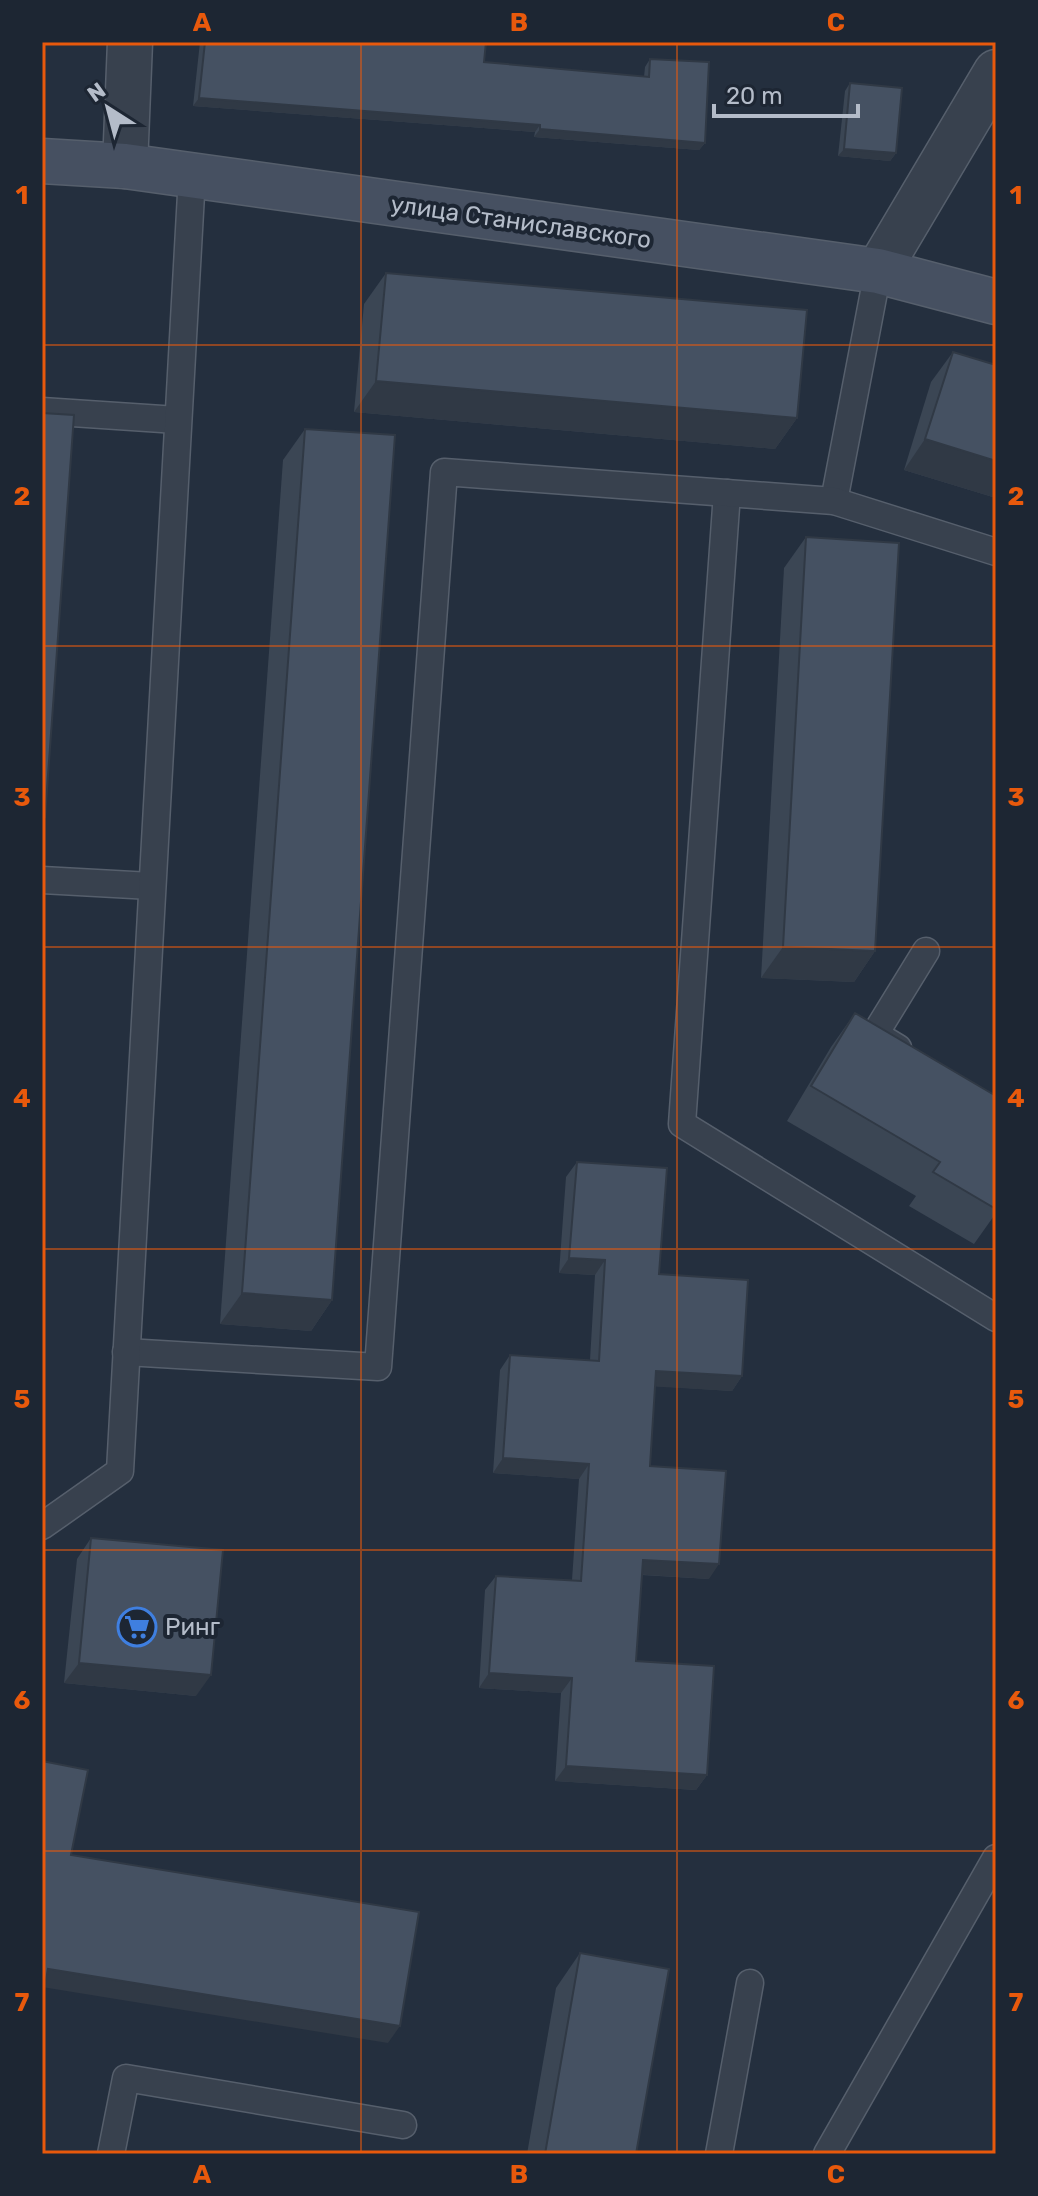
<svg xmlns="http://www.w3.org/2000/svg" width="1038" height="2196" viewBox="0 0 1038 2196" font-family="Rubik,sans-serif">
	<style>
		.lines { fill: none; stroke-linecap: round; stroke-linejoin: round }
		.lane-casing { stroke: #565f6c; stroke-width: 29 }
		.street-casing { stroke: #565f6c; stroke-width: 47 }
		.secondary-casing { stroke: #565f6c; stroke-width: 47 }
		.lane { stroke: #38414e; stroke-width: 26 }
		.street { stroke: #38414e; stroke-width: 44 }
		.secondary { stroke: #465061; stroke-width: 44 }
		.wall { fill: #3b4654 }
		.shaded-wall { fill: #303945 }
		.building { fill: #455162; stroke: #303945; stroke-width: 2 }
		.grid { fill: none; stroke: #e8590c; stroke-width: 2; stroke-opacity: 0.55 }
		.labels { text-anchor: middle; stroke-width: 8; stroke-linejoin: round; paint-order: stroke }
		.street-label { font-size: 24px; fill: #b4bcc9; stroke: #1d2633 }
		.poi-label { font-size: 24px; fill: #b4bcc9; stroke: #1d2633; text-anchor: start }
		.neatline { fill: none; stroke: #e8590c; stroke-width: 3 }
		.grid-label { font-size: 26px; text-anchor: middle; font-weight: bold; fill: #e8590c }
	</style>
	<rect width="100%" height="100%" fill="#242f3e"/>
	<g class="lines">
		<g class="lane-casing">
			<g id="lane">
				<polyline points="42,411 177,420"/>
				<polyline points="727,493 682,1124 996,1318"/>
				<polyline points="834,501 878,271"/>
				<polyline points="42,880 151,886"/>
				<polyline points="898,1048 875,1034 926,951"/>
				<polyline points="126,1352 378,1367 444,472 834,501 996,552"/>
				<polyline points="42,1526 120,1471 192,176"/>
				<polyline points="111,2154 126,2078 403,2125"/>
				<polyline points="719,2154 750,1983"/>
				<polyline points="827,2154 996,1858"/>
			</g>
		</g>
		<g class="street-casing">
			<g id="street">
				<polyline points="125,166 130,42"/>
				<polyline points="878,271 996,72"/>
			</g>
		</g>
		<g class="secondary-casing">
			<polyline id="secondary" points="42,161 125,166 878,271 996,302"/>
		</g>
		<use href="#lane" class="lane"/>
		<use href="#street" class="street"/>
		<use href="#secondary" class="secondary"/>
	</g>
	<g class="wall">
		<polygon points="200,42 486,42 484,62 644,77 645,67 650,59 705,143 699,150 534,137 535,132 193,106"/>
		<polygon points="850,83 896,153 890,161 838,156 845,91"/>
		<polygon points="386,273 797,418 775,449 354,412 364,304"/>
		<polygon points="953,352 996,365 996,498 904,470 931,382"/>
		<polygon points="305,429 332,1300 311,1331 220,1324 283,460"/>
		<polygon points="806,537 875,951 854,982 761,978 784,568"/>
		<polygon points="855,1013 996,1096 996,1213 974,1244 909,1206 916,1196 787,1121 831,1047"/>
		<polygon points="577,1162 659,1274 742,1376 732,1391 655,1386 650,1466 709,1579 642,1575 636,1661 707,1775 696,1790 555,1781 561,1693 479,1688 485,1590 496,1576 572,1580 579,1479 493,1473 500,1370 510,1355 590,1360 595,1275 559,1273 566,1177"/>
		<polygon points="91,1538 196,1696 64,1683 77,1559"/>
		<polygon points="580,1953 636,2154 527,2154 556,1988"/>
		<polygon points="996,2144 996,2154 990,2154"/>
	</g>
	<g class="shaded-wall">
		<polygon points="199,98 540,125 535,132 193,106"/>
		<polygon points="540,129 705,143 699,150 534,137"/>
		<polygon points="844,149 896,153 890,161 838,156"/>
		<polygon points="376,381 797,418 775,449 354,412"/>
		<polygon points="925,439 996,461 996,498 904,470"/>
		<polygon points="783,947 875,951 854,982 761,978"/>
		<polygon points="569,1258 605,1260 595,1275 559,1273"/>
		<polygon points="242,1293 332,1300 311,1331 220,1324"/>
		<polygon points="656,1371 742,1376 732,1391 646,1386"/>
		<polygon points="503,1458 589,1464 579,1479 493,1473"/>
		<polygon points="643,1560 719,1564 709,1579 632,1574"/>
		<polygon points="79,1663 211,1675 196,1696 64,1683"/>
		<polygon points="489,1673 572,1678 561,1693 479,1688"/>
		<polygon points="566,1766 707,1775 696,1790 555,1781"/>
		<polygon points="48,1969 400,2026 388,2043 42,1987"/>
	</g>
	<g class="building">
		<polygon points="205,42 486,42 484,62 649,77 650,59 709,62 705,143 540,129 540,125 199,98"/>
		<polygon points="850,83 902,88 896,153 844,149"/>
		<polygon points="386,273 807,310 797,418 376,381"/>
		<polygon points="953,352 996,365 996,461 925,439"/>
		<polygon points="42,413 74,415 45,817 42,816"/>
		<polygon points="305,429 395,435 332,1300 242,1293"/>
		<polygon points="806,537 899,543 875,951 783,947"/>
		<polygon points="855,1013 996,1096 996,1209 933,1172 940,1162 811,1086"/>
		<polygon points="577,1162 667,1168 659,1274 748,1280 742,1376 656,1371 650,1466 726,1471 719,1564 643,1560 636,1661 714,1666 707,1775 566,1766 572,1678 489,1673 496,1576 581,1581 589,1464 503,1458 510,1355 599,1361 605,1260 569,1258"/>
		<polygon points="91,1538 223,1550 211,1675 79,1663"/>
		<polygon points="42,1761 88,1770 71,1855 419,1912 400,2026 48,1969 42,2001"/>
		<polygon points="580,1953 669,1969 636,2154 545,2154"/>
	</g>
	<path class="grid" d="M361 42V2154M677 42V2154M42 345H996M42 646H996M42 947H996M42 1249H996M42 1550H996M42 1851H996"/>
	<defs>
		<g id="supermarket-ring" transform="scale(2)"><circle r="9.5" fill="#1d2633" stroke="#3f7fe0" stroke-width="1.5"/><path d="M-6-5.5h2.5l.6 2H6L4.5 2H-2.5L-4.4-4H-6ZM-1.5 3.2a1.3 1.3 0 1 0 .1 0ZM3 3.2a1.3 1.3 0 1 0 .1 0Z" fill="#3f7fe0"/></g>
	</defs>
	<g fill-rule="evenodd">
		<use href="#supermarket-ring" x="137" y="1627"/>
	</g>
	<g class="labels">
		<g class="street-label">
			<text transform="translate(521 222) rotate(8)" y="8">улица Станиславского</text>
		</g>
		<g class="poi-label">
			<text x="165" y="1635">Ринг</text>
		</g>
	</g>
	<rect width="1038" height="2196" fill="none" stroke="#1d2633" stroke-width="88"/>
	<g transform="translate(108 108) rotate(324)" stroke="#1d2633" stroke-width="6" paint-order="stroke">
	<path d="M0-6L14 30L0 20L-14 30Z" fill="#b4bcc9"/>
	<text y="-12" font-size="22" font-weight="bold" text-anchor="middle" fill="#b4bcc9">N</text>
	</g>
	<path d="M714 104v12h144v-12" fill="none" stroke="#b4bcc9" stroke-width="4"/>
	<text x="726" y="104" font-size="24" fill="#b4bcc9" stroke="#1d2633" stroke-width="6" paint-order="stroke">20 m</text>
	<rect x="44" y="44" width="950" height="2108" class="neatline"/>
	<g class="grid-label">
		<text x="202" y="31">A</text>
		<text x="519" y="31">B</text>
		<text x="836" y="31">C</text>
		<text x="22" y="204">1</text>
		<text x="1016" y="204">1</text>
		<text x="22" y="505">2</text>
		<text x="1016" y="505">2</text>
		<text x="22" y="806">3</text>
		<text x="1016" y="806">3</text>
		<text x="22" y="1107">4</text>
		<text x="1016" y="1107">4</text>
		<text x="22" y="1408">5</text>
		<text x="1016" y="1408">5</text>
		<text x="22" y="1709">6</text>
		<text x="1016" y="1709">6</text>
		<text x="22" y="2011">7</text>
		<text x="1016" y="2011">7</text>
		<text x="202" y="2183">A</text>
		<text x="519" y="2183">B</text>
		<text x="836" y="2183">C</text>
	</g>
</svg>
